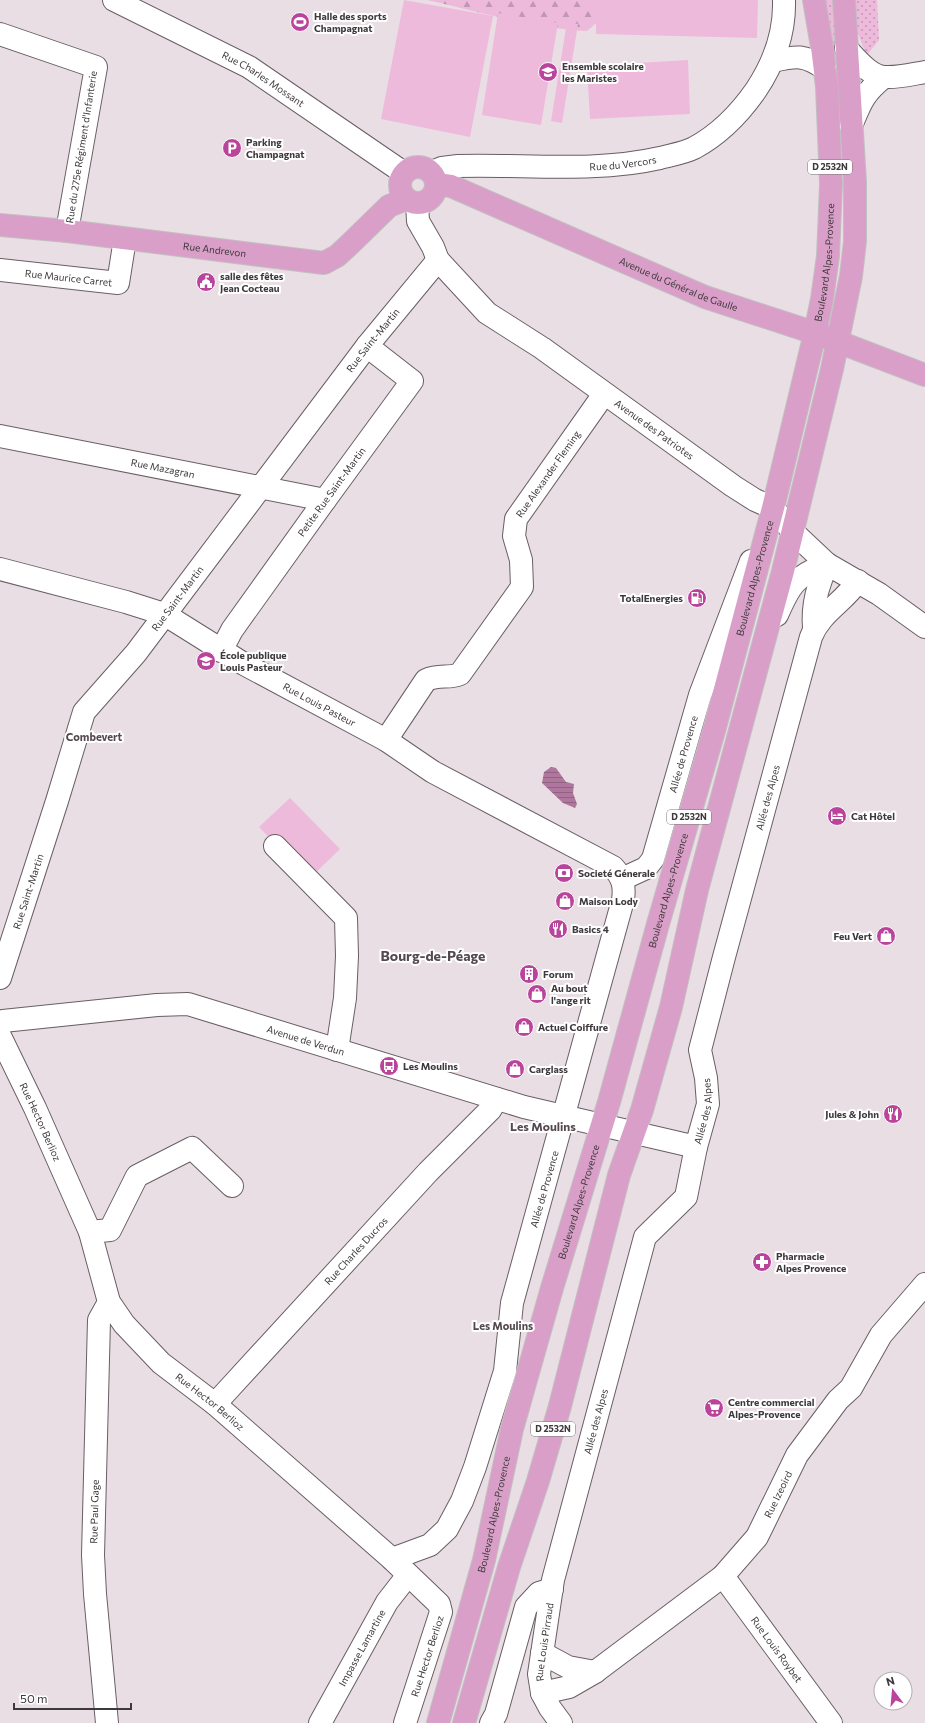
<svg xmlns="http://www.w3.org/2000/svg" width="925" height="1723" viewBox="0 0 925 1723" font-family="Commissioner,sans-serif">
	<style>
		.grass { fill: url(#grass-dots) }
		.forest { fill: url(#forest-firs) }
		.garden { fill: #edbadb }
		.water { fill: url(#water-rules) }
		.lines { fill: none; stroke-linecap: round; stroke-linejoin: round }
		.minor-casing { stroke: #695e65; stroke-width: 24 }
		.major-casing { stroke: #c1c0c1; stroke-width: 24 }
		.minor { stroke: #fff; stroke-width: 22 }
		.major { stroke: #da9fc8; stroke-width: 22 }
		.labels { text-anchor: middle; stroke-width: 4; stroke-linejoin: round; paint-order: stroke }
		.shield { fill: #fff; stroke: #787476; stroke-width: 1 }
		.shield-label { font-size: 9px; font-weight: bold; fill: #3e393c }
		.poi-label { font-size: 10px; font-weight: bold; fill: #3e393c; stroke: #fff; text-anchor: start }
		.street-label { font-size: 10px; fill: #3e393c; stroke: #fff }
		.neighbourhood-label { font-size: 11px; font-weight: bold; fill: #53494f; stroke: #fff }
		.quarter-label { font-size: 12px; font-weight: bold; fill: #53494f; stroke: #fff }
		.district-label { font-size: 14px; font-weight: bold; fill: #53494f; stroke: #fff }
	</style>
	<defs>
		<pattern id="grass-dots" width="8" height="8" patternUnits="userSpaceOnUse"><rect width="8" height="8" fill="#edbadb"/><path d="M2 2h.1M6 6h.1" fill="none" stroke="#c198b3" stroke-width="1.8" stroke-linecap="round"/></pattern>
		<pattern id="forest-firs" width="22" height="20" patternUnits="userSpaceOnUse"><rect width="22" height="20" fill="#edbadb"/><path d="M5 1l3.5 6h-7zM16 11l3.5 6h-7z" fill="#c198b3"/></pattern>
		<pattern id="water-rules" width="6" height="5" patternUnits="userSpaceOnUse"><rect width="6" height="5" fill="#af779d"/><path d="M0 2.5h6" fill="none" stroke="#906381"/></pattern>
	</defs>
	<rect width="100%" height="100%" fill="#eadee5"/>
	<g class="grass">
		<polygon points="823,0 837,0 840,84 835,83"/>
		<path d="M853 0H877L879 40 867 55C857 36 855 21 853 0Z"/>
	</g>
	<path class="forest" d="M427 0H602L601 19 587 31C533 28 480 12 427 0Z"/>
	<g class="garden">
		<polygon points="404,0 493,16 470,137 381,119"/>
		<polygon points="596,0 758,0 757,38 596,34"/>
		<polygon points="498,13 558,23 541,125 482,115"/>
		<polygon points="567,22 578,24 562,123 551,121"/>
		<polygon points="688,60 690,114 590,119 587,66"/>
		<polygon points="290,798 340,849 309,879 259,827"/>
	</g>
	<polygon class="water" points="551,767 556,768 566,782 574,784 573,793 577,804 575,808 563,803 542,783 544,772"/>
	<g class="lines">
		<g class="minor-casing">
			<g id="minor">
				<path id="s1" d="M114 0 249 67 404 173"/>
				<polyline points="0,34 96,67 67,231"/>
				<path d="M846 48C856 58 869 76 885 77 897 78 913 74 925 72"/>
				<path d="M773 61C796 56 805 54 825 69"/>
				<path d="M851 126C861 102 863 94 884 77"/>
				<path id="s2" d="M432 172 442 168 458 166C525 164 594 173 660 158 671 155 684 153 694 148 718 135 740 113 756 90 774 63 785 33 784 0"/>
				<path id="s3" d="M417 203 418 221 433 247 438 260 487 313 542 348 733 486 755 500 773 508 793 532 827 564 879 594 925 627"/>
				<path id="s4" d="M0 270 118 283 125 239"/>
				<path id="s5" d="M0 436 325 500"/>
				<path id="s6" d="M0 569 126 602 164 614 244 664 386 740 433 772 613 867C623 878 625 886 623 900L512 1303 505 1371 475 1467 462 1501 447 1529 430 1545 392 1559"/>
				<path d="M777 615C790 585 795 576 827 564"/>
				<path d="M814 628C812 604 818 586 827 564"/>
				<path id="s7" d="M221 651 232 630 325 500 412 381 367 346"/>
				<path id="s8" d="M386 740 426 680C440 674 448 679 460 674L522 587 521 560 514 536 516 519 604 394"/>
				<polyline points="275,846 346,918 347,956 345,998 337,1050"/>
				<path id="s9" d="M622 879 646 868 653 859 700 695 751 561"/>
				<path id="s10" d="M0 978 57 801 84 712 136 653 367 346 438 260"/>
				<path id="s11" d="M3 1021 157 1005 188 1004 524 1107 696 1147"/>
				<path id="s12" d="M0 1036 35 1108 90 1232 109 1302 124 1324 161 1363 215 1404 392 1559 439 1604 441 1612 405 1723"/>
				<polyline points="90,1232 110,1230 137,1176 192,1148 232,1186"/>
				<path id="s13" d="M215 1404 428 1172 490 1110 497 1099"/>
				<path id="s14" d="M723 1576 831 1723"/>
				<polyline points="542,1653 568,1667 595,1672"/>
				<path id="s15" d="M542 1693 569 1687 595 1672 723 1576 757 1537 797 1455 838 1400 851 1388 881 1335 925 1284"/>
				<path id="s16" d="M107 1723 95 1594 93 1555 99 1320 109 1302"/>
				<path id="s17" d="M320 1723 387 1602 408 1575"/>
				<polyline points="491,1723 496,1714 526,1607 539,1593 552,1589"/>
				<path id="s18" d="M561 1723 550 1708 542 1693 539 1674 553 1580 645 1237 686 1197 696 1147 708 1104 706 1078 700 1050 724 957 811 637C820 613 844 602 858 581"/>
			</g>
		</g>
		<g class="major-casing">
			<g id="major">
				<circle cx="418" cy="185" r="18"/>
				<path id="s19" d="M437 184 451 186 705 297 815 333 925 375"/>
				<path id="s20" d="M0 225 67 231 324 263 337 256 349 245 389 206 406 199"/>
				<path id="s21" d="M438 1723 484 1560 512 1429 552 1288 609 1102 658 924 714 731 773 508 815 333 822 299 828 256 831 184 827 87 822 47 814 0"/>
				<polyline points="464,1723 509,1567 538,1481 560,1406 619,1175 642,1110 671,1007 697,890 783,571 832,369 851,276 855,241 855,182 844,0"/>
			</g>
		</g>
		<use href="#minor" class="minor"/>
		<use href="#major" class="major"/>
	</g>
	<defs>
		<g id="stadium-disc" transform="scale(1)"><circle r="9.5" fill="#ba449b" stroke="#fff"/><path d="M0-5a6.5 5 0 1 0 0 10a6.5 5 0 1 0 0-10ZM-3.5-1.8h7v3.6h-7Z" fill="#fff"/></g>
		<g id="school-disc" transform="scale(1)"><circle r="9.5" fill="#ba449b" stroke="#fff"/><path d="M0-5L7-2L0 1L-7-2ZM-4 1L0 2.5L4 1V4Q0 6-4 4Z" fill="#fff"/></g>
		<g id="parking-disc" transform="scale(1)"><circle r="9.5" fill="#ba449b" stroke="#fff"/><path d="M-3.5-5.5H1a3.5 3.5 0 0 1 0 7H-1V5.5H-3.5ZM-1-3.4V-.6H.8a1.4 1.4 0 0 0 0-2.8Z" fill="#fff"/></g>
		<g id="civic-disc" transform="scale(1)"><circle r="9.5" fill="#ba449b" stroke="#fff"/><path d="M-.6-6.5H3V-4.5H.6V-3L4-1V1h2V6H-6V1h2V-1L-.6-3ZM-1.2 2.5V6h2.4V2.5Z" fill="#fff"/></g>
		<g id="fuel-disc" transform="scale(1)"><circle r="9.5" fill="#ba449b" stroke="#fff"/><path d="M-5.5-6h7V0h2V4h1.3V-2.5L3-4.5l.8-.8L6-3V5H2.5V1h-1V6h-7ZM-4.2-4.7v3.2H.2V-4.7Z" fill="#fff"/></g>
		<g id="hotel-disc" transform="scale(1)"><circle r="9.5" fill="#ba449b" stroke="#fff"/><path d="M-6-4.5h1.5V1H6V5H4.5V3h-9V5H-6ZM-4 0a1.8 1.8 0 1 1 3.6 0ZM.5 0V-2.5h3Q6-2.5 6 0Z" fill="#fff"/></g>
		<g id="bank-disc" transform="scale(1)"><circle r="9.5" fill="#ba449b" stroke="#fff"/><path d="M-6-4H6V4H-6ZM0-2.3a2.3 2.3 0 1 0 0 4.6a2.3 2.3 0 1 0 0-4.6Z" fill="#fff"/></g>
		<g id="shop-disc" transform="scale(1)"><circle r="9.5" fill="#ba449b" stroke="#fff"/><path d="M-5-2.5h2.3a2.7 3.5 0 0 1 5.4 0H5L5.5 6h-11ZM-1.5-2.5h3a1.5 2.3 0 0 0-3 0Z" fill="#fff"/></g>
		<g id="restaurant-disc" transform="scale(1)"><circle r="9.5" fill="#ba449b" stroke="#fff"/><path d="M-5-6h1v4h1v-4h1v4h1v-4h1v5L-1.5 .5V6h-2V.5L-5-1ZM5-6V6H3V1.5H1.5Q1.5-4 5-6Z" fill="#fff"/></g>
		<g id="building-disc" transform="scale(1)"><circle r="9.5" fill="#ba449b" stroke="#fff"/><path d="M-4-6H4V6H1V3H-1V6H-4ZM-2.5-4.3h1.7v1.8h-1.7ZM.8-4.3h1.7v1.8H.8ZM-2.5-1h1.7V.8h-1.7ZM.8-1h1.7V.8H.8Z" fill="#fff"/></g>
		<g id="bus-disc" transform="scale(1)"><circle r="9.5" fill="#ba449b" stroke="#fff"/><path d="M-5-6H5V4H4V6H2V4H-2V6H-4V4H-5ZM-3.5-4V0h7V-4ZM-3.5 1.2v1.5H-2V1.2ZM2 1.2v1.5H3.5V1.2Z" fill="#fff"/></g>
		<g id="pharmacy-disc" transform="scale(1)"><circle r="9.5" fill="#ba449b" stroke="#fff"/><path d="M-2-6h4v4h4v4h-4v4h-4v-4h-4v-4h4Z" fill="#fff"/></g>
		<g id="supermarket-disc" transform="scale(1)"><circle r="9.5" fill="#ba449b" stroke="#fff"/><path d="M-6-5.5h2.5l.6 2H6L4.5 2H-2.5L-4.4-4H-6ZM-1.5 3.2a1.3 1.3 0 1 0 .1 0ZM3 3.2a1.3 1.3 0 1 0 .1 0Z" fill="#fff"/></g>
	</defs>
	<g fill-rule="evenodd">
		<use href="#stadium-disc" x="300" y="22"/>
		<use href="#school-disc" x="548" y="72"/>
		<use href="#parking-disc" x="232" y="148"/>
		<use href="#civic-disc" x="206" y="282"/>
		<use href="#fuel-disc" x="697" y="598"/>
		<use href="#school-disc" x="206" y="661"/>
		<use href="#hotel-disc" x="837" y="816"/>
		<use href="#bank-disc" x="564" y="873"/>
		<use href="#shop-disc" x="565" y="901"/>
		<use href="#restaurant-disc" x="558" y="929"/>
		<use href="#shop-disc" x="886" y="936"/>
		<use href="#building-disc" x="529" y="974"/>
		<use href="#shop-disc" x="537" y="994"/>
		<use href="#shop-disc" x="524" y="1027"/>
		<use href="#bus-disc" x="389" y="1066"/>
		<use href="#shop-disc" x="515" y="1069"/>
		<use href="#restaurant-disc" x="893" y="1114"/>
		<use href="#pharmacy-disc" x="762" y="1262"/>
		<use href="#supermarket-disc" x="714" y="1408"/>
	</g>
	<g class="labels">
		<g class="shield">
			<rect x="808" y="160" width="44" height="14" rx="3"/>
			<rect x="667" y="810" width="44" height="14" rx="3"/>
			<rect x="531" y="1422" width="44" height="14" rx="3"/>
		</g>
		<g class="shield-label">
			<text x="830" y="170">D 2532N</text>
			<text x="689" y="820">D 2532N</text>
			<text x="553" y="1432">D 2532N</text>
		</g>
		<g class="poi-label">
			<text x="314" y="20">Halle des sports<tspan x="314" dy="12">Champagnat</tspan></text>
			<text x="562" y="70">Ensemble scolaire<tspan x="562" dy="12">les Maristes</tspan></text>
			<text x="246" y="146">Parking<tspan x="246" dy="12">Champagnat</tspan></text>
			<text x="220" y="280">salle des fêtes<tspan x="220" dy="12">Jean Cocteau</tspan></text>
			<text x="683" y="602" text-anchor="end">TotalEnergies</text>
			<text x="220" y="659">École publique<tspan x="220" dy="12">Louis Pasteur</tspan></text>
			<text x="851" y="820">Cat Hôtel</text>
			<text x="578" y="877">Societé Génerale</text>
			<text x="579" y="905">Maison Lody</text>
			<text x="572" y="933">Basics 4</text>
			<text x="872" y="940" text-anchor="end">Feu Vert</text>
			<text x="543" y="978">Forum</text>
			<text x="551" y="992">Au bout<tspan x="551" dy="12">l'ange rit</tspan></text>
			<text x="538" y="1031">Actuel Coiffure</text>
			<text x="403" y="1070">Les Moulins</text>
			<text x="529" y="1073">Carglass</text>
			<text x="879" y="1118" text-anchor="end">Jules &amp; John</text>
			<text x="776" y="1260">Pharmacie<tspan x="776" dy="12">Alpes Provence</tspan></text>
			<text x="728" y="1406">Centre commercial<tspan x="728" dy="12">Alpes-Provence</tspan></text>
		</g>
		<g class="street-label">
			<text dy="4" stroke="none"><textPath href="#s1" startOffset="169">Rue Charles Mossant</textPath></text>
			<text transform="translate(81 147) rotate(-81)" y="4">Rue du 275e Régiment d'Infanterie</text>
			<text dy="4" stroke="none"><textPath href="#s2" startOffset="192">Rue du Vercors</textPath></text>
			<text dy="4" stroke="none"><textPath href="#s20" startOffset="216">Rue Andrevon</textPath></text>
			<text dy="4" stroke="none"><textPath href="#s21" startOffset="1512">Boulevard Alpes-Provence</textPath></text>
			<text dy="4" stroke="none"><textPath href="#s4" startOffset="69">Rue Maurice Carret</textPath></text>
			<text dy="4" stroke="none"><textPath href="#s19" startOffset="262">Avenue du Général de Gaulle</textPath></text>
			<text dy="4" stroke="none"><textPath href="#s10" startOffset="750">Rue Saint-Martin</textPath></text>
			<text dy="4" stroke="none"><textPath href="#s3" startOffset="338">Avenue des Patriotes</textPath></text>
			<text dy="4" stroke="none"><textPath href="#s5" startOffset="166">Rue Mazagran</textPath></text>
			<text dy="4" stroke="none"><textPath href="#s8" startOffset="338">Rue Alexander Fleming</textPath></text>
			<text dy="4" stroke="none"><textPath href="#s7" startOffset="194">Petite Rue Saint-Martin</textPath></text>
			<text dy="4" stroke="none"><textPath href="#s21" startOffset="1188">Boulevard Alpes-Provence</textPath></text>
			<text dy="4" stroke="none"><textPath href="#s10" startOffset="426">Rue Saint-Martin</textPath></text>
			<text dy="4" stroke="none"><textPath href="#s6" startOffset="350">Rue Louis Pasteur</textPath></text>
			<text dy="4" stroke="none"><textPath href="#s9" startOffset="147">Allée de Provence</textPath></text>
			<text dy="4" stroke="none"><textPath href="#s18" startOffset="974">Allée des Alpes</textPath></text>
			<text dy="4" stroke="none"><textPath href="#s21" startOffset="864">Boulevard Alpes-Provence</textPath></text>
			<text dy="4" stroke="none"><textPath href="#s10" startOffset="91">Rue Saint-Martin</textPath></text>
			<text dy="4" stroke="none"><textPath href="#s11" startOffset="309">Avenue de Verdun</textPath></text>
			<text dy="4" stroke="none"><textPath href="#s18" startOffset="650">Allée des Alpes</textPath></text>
			<text dy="4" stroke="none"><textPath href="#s12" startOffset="95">Rue Hector Berlioz</textPath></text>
			<text transform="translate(544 1189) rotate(-74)" y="4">Allée de Provence</text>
			<text dy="4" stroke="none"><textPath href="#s21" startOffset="540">Boulevard Alpes-Provence</textPath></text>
			<text dy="4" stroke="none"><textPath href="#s13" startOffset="208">Rue Charles Ducros</textPath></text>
			<text dy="4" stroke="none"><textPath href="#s12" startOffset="431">Rue Hector Berlioz</textPath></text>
			<text dy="4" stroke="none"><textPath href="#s18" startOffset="314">Allée des Alpes</textPath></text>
			<text dy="4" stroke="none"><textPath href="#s15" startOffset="317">Rue Izeoird</textPath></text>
			<text dy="4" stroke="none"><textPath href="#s16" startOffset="212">Rue Paul Gage</textPath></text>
			<text dy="4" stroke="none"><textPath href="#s21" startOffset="216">Boulevard Alpes-Provence</textPath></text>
			<text dy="4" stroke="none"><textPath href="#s18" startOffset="87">Rue Louis Pirraud</textPath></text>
			<text dy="4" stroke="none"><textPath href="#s17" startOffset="86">Impasse Lamartine</textPath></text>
			<text dy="4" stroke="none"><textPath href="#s14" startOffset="91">Rue Louis Roybet</textPath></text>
			<text transform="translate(427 1656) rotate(-72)" y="4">Rue Hector Berlioz</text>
		</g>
		<g class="neighbourhood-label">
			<text x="94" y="741">Combevert</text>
			<text x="503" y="1330">Les Moulins</text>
		</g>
		<g class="quarter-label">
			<text x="543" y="1131">Les Moulins</text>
		</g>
		<g class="district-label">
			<text x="433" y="961">Bourg-de-Péage</text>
		</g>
	</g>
	<g transform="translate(893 1691) rotate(344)"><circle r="19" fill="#ffffff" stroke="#b2b0b1"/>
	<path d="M0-3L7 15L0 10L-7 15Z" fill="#ba449b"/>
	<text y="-6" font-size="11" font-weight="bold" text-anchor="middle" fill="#3e393c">N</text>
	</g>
	<path d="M14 1703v6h117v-6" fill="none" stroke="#3e393c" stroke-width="2"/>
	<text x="20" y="1703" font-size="12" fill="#3e393c" stroke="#ffffff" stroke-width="3" paint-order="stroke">50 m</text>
</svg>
